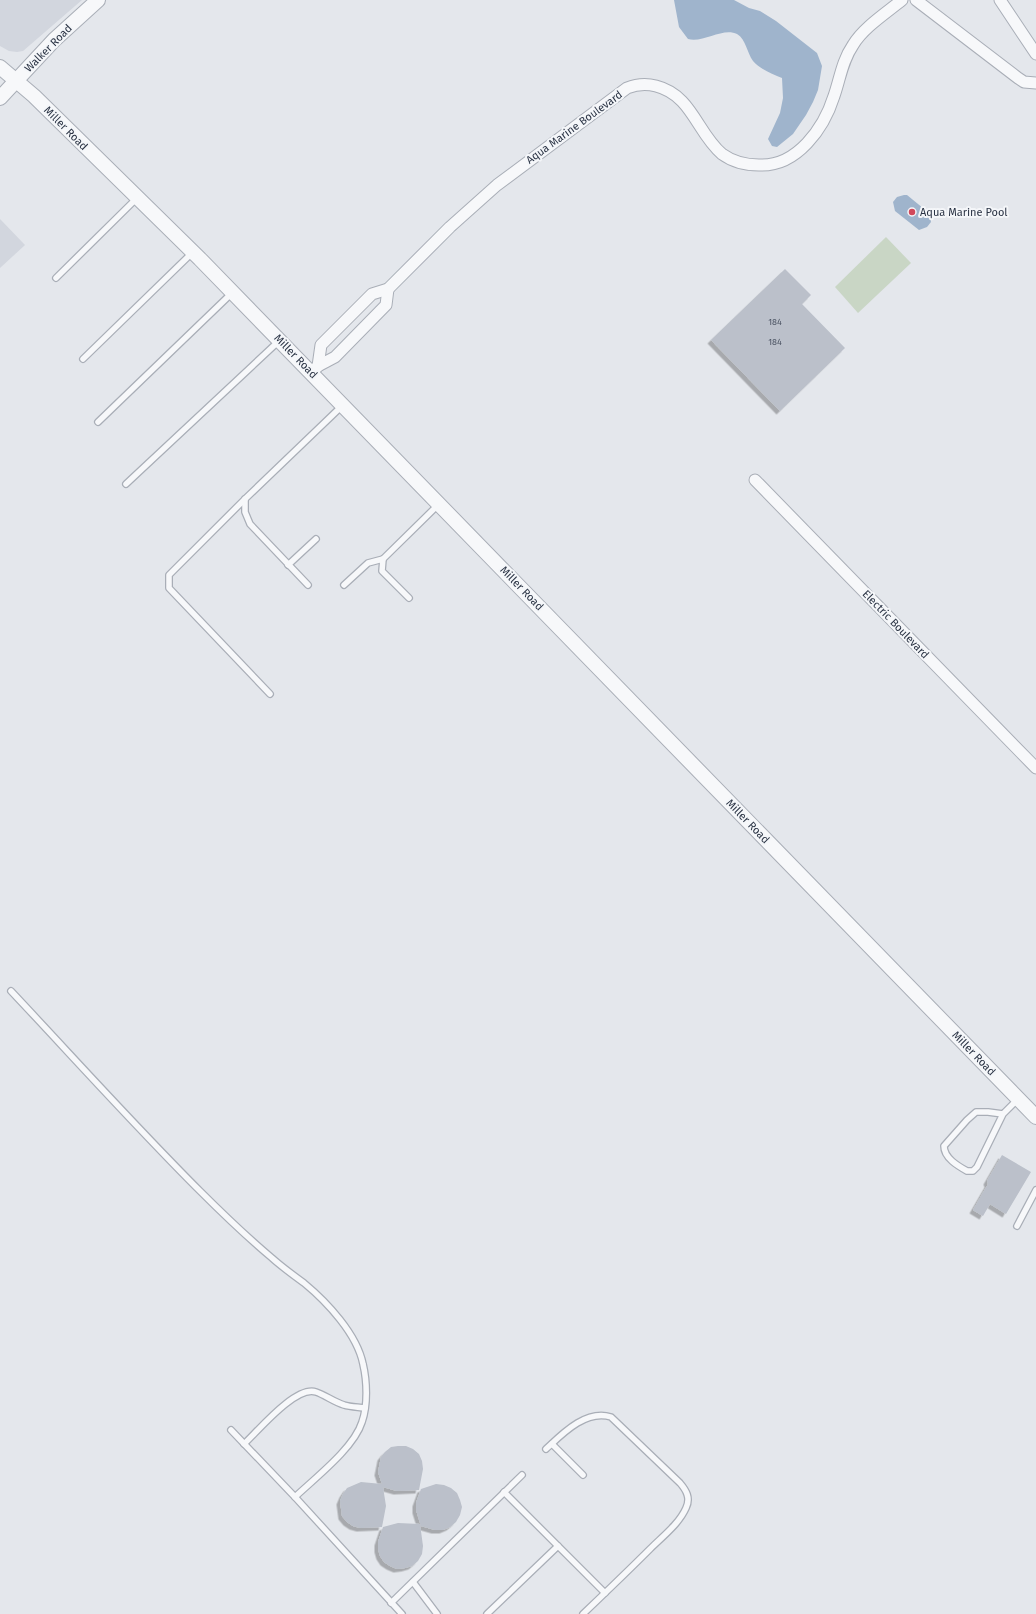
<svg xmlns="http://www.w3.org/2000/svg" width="1036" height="1614" viewBox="0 0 1036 1614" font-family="'Fira Sans',sans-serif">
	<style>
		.built { fill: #d2d6de }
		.green { fill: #c9d6c5 }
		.water { fill: #9fb4cc }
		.building { fill: #bbc0ca; filter: url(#shadow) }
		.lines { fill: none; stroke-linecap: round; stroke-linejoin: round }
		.service-casing { stroke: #a9aeb7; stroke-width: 8 }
		.minor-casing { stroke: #a9aeb7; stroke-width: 13 }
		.tertiary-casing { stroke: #a9aeb7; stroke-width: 16 }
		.service { stroke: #f7f8fa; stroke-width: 5.5 }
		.minor { stroke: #f7f8fa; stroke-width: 11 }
		.tertiary { stroke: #f7f8fa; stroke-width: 14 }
		.poi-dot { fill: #d1495b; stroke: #f4f6f9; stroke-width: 1.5 }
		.labels { text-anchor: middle; stroke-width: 4; stroke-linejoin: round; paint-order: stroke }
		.number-label { font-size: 9px; fill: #4f5766 }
		.street-label { font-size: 11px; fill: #2b3445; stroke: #f4f6f9 }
		.poi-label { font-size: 11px; fill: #2b3445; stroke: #f4f6f9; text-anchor: start }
	</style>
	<defs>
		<filter id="shadow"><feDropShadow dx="-3.5" dy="3.5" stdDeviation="0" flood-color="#0004"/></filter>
	</defs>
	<rect width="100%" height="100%" fill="#e4e7ec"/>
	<g class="built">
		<polygon points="0,0 82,0 23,51 17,52 9,51 0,46"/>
		<polygon points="0,219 25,245 0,268"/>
	</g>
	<polygon class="green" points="886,237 911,263 858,313 835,287"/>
	<g class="water">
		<path d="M674 0H734L749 8 760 11 776 21 817 53 822 66 818 90 813 102 806 115 793 134 777 147 772 146 768 139 780 113 783 98 782 78C772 74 760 69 753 61 747 53 746 39 737 34 723 27 704 43 688 39L679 27Z"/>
		<polygon points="904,195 907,195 929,213 931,222 927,227 919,230 895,211 893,202 897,197"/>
	</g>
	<g class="building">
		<polygon points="785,269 811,295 802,304 845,348 780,411 711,340"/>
		<polygon points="1002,1155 1031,1172 1006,1214 990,1204 983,1216 973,1210 988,1184 987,1181"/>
		<polygon points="398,1446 406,1446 413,1449 419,1454 422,1461 423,1469 419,1490 397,1491 383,1487 386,1506 382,1527 360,1528 353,1526 347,1522 342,1516 340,1501 343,1494 347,1488 361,1482 382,1484 378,1472 381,1457 385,1452 391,1447"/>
		<polygon points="436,1484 444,1485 451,1488 457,1493 460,1500 462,1507 460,1515 456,1522 450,1527 443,1530 435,1530 421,1526 416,1510 416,1503 421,1489"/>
		<polygon points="398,1523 420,1524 423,1546 422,1554 418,1561 412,1566 405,1568 397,1569 390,1566 384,1562 380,1556 378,1549 378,1542 383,1527"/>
	</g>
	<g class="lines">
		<g class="service-casing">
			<g id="service">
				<polyline points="56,278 137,198"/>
				<polyline points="83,359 193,252"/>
				<polyline points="98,422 233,292"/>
				<polyline points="126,484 280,340"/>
				<polyline points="245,499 245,512 250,524 308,585"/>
				<polyline points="288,565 316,539"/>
				<polyline points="344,585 368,563 383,559"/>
				<polyline points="409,598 382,571 383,559 439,504"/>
				<polyline points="270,694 169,588 169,575 245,499 343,405"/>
				<path d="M11 991C74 1058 135 1126 200 1191 223 1214 247 1237 272 1258 282 1267 293 1275 304 1283 327 1302 357 1334 363 1364 367 1381 368 1405 362 1422 354 1448 315 1478 295 1497"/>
				<path d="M1003 1114 988 1112H976L967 1120 944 1146C944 1158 958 1166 967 1171H973L977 1167 1003 1114 1018 1099"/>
				<polyline points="1017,1226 1036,1190"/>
				<polyline points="231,1430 295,1497 402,1614"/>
				<path d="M244 1444C258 1431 296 1385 316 1392 325 1395 334 1402 344 1405 350 1407 358 1407 365 1408"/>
				<polyline points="552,1444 583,1475"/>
				<path d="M546 1449C562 1434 586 1409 611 1417L680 1483C686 1490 691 1498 686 1508 679 1524 662 1537 650 1549 628 1571 605 1593 583 1614"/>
				<polyline points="504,1492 605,1593"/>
				<polyline points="413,1582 437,1614"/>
				<polyline points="391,1603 522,1475"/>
				<polyline points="487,1614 558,1546"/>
			</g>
		</g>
		<g class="minor-casing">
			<g id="minor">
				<polyline points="916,0 1018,78 1024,82 1036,83"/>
				<polyline points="1000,0 1036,54"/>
				<path d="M318 366 321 345 372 294 388 289 450 227 497 185 627 88C637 84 645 83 656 86 692 95 697 133 722 154 733 162 746 165 759 165 797 167 824 128 834 96 840 79 842 61 853 45 863 28 886 13 902 0"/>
				<polyline points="315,369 318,366 335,357 386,305 388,289"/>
				<polyline points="755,480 1036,768"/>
			</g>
		</g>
		<g class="tertiary-casing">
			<g id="tertiary">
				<polyline points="0,67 34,96 200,259 1036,1117"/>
				<polyline points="0,98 54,40 98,0"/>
			</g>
		</g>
		<use href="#service" class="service"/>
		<use href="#minor" class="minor"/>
		<use href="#tertiary" class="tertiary"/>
	</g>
	<circle class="poi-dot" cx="912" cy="212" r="4"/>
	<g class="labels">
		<g class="number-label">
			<text x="775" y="325">184</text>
			<text x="775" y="345">184</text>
		</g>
		<g class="street-label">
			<text transform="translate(48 48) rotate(-45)" y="4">Walker Road</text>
			<text transform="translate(574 127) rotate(-36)" y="4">Aqua Marine Boulevard</text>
			<text transform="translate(66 128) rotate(45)" y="4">Miller Road</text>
			<text transform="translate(296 356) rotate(46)" y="4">Miller Road</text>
			<text transform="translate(522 588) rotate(46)" y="4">Miller Road</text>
			<text transform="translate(896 624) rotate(46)" y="4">Electric Boulevard</text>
			<text transform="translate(748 821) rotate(46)" y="4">Miller Road</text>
			<text transform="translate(974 1053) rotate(46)" y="4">Miller Road</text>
		</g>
		<g class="poi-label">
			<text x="920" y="216">Aqua Marine Pool</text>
		</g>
	</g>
</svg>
